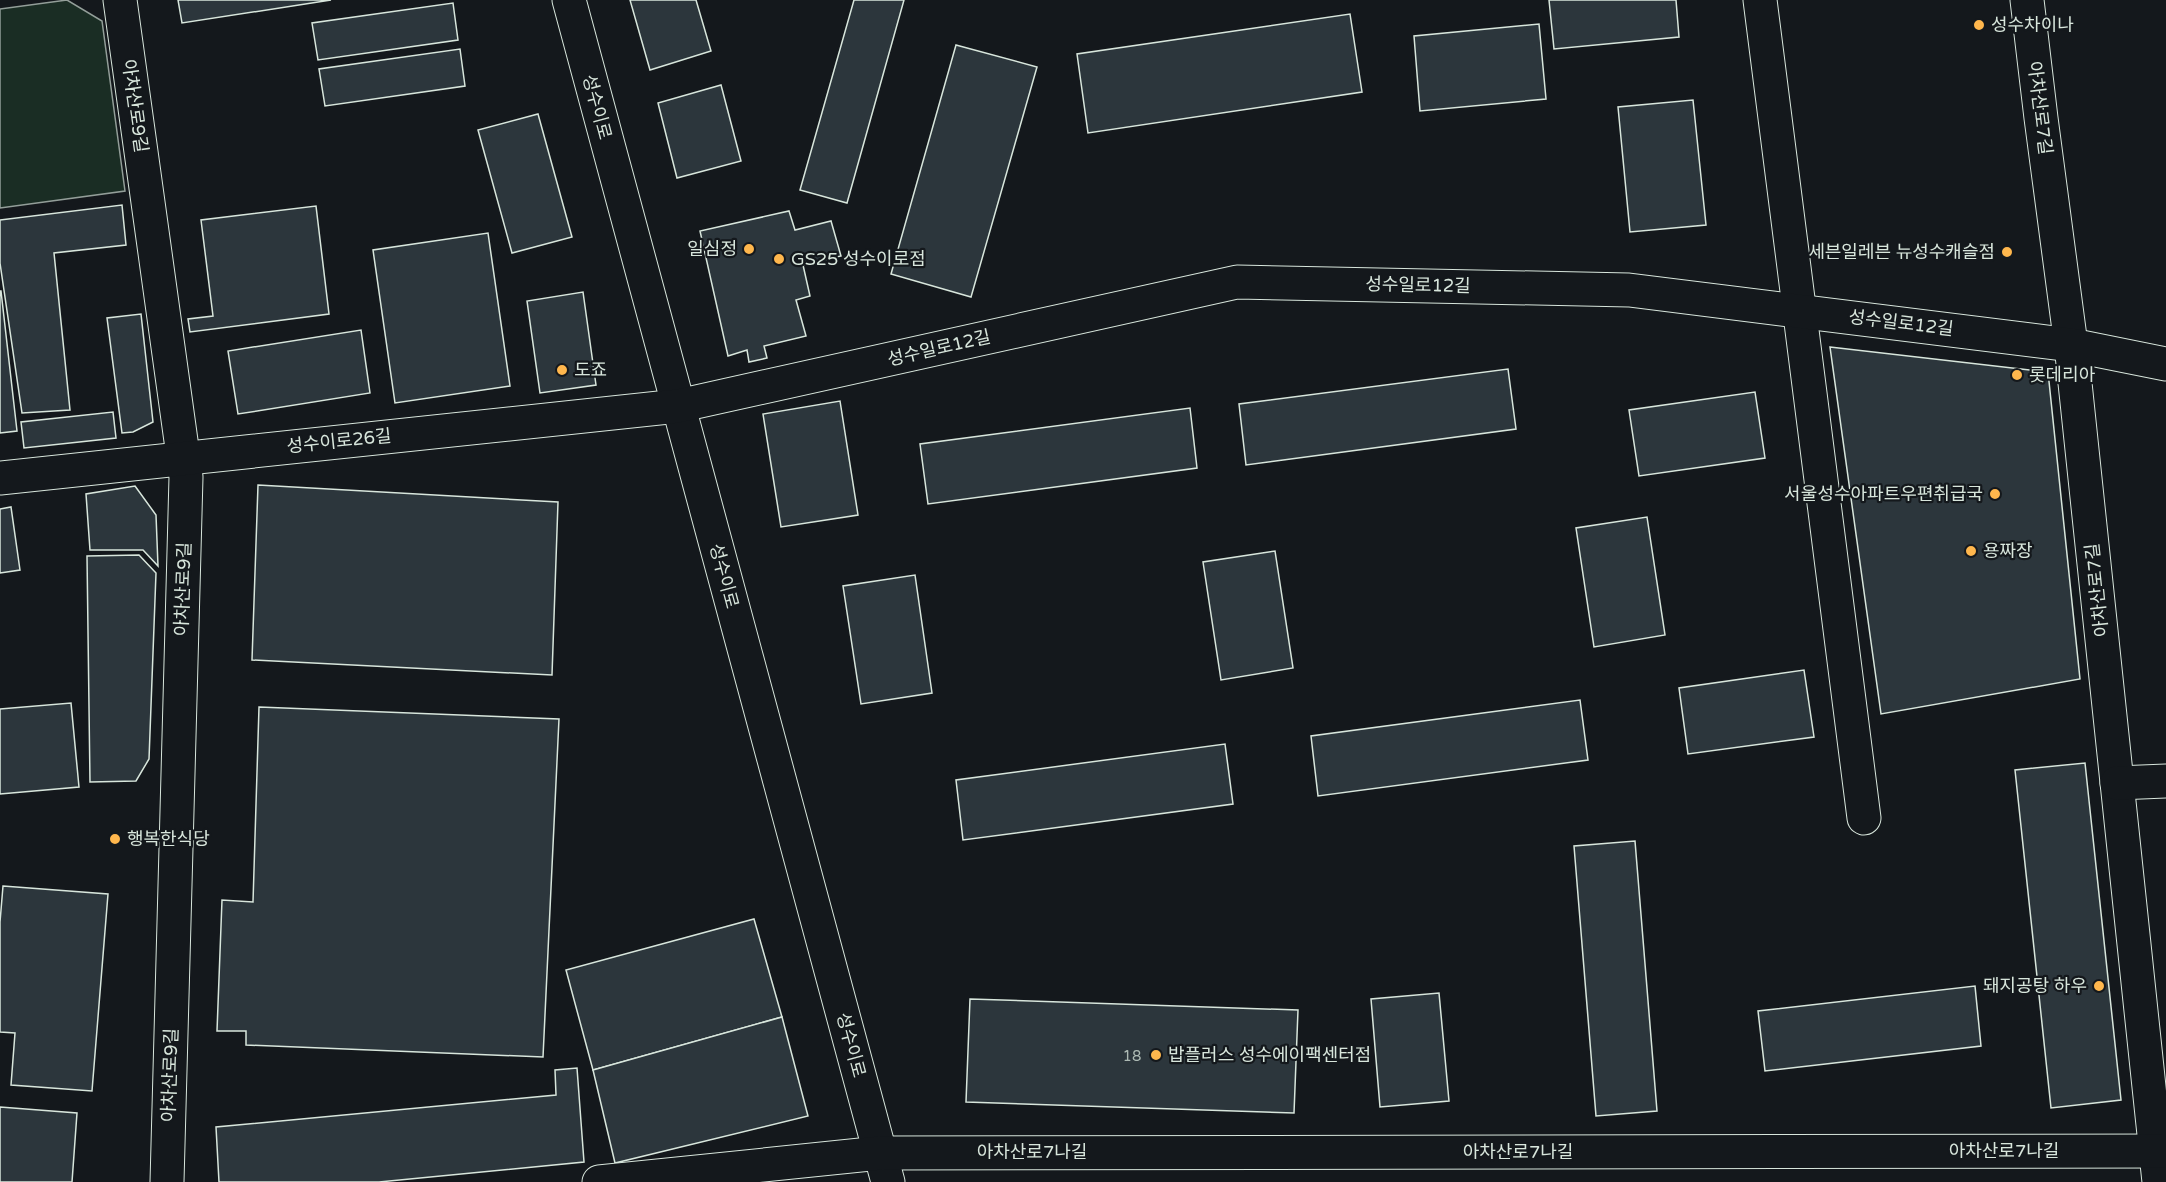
<svg xmlns="http://www.w3.org/2000/svg" width="2166" height="1182" viewBox="0 0 2166 1182" font-family="'Varela Round','Noto Sans KR',sans-serif">
	<style>
		.green { fill: #1a2d24; stroke: #939e99; stroke-width: 1.5 }
		.building { fill: #2c363c; stroke: #d8e6dc; stroke-width: 1.5 }
		.lines { fill: none; stroke-linecap: round; stroke-linejoin: round }
		.minor-casing { stroke: #d8e6dc; stroke-width: 35 }
		.minor { stroke: #14181c; stroke-width: 33 }
		.poi-dot { fill: #ffb74d; stroke: #14181c; stroke-width: 2 }
		.labels { text-anchor: middle; stroke-width: 4.5; stroke-linejoin: round; paint-order: stroke }
		.number-label { font-size: 15px; fill: #adbab4 }
		.poi-label { font-size: 18px; fill: #d8e6dc; stroke: #14181c; text-anchor: start }
		.street-label { font-size: 18px; fill: #d8e6dc; stroke: #14181c }
	</style>
	<rect width="100%" height="100%" fill="#14181c"/>
	<polygon class="green" points="67,0 102,21 125,191 0,208 0,9"/>
	<g class="building">
		<polygon points="178,0 331,0 182,23"/>
		<polygon points="630,0 696,0 711,51 650,70"/>
		<polygon points="854,0 904,0 847,203 800,190"/>
		<polygon points="1549,0 1676,0 1679,37 1554,49"/>
		<polygon points="453,3 458,40 318,60 312,23"/>
		<polygon points="1350,14 1362,92 1088,133 1077,54"/>
		<polygon points="1539,24 1546,99 1420,111 1414,36"/>
		<polygon points="956,45 1037,67 971,297 891,274"/>
		<polygon points="460,49 465,86 325,106 319,69"/>
		<polygon points="721,85 741,161 677,178 658,103"/>
		<polygon points="1693,100 1706,225 1630,232 1618,107"/>
		<polygon points="538,114 572,237 512,253 478,130"/>
		<polygon points="122,205 126,245 54,253 70,410 22,413 0,263 0,220"/>
		<polygon points="316,206 329,314 190,332 188,319 213,316 201,220"/>
		<polygon points="789,211 795,230 831,221 841,256 803,265 810,296 796,300 806,336 764,346 767,358 749,362 747,350 728,356 700,231"/>
		<polygon points="488,233 510,386 395,403 373,250"/>
		<polygon points="1,291 17,431 0,433 0,291"/>
		<polygon points="583,292 596,385 540,393 527,301"/>
		<polygon points="141,314 153,422 133,432 122,433 107,318"/>
		<polygon points="361,330 370,393 238,414 228,351"/>
		<polygon points="1830,347 2048,372 2080,679 1881,714"/>
		<polygon points="1508,369 1516,429 1246,465 1239,404"/>
		<polygon points="1755,392 1765,458 1639,476 1629,410"/>
		<polygon points="840,401 858,515 781,527 763,414"/>
		<polygon points="1190,408 1197,468 928,504 920,444"/>
		<polygon points="113,412 116,438 24,448 21,422"/>
		<polygon points="258,485 558,502 552,675 252,660"/>
		<polygon points="135,486 156,515 158,566 143,550 90,550 86,494"/>
		<polygon points="11,507 20,570 0,573 0,509"/>
		<polygon points="1647,517 1665,635 1594,647 1576,528"/>
		<polygon points="1275,551 1293,668 1221,680 1203,562"/>
		<polygon points="139,555 156,573 149,759 136,781 90,782 87,556"/>
		<polygon points="915,575 932,693 861,704 843,586"/>
		<polygon points="1804,670 1814,737 1688,754 1679,688"/>
		<polygon points="1580,700 1588,760 1318,796 1311,736"/>
		<polygon points="71,703 79,787 0,794 0,709"/>
		<polygon points="259,707 559,719 543,1057 246,1045 246,1031 217,1031 222,900 253,902"/>
		<polygon points="1225,744 1233,804 963,840 956,780"/>
		<polygon points="2085,763 2121,1100 2051,1108 2015,770"/>
		<polygon points="1635,841 1657,1111 1596,1116 1574,846"/>
		<polygon points="3,886 108,894 92,1091 11,1085 15,1033 0,1032 0,922"/>
		<polygon points="754,919 782,1017 593,1070 566,970"/>
		<polygon points="1975,986 1981,1046 1765,1071 1758,1011"/>
		<polygon points="1439,993 1449,1101 1380,1107 1371,999"/>
		<polygon points="970,999 1298,1010 1294,1113 966,1102"/>
		<polygon points="782,1017 808,1116 615,1163 593,1070"/>
		<polygon points="577,1068 584,1162 379,1182 219,1182 216,1127 556,1095 555,1070"/>
		<polygon points="0,1107 77,1113 72,1182 0,1182"/>
	</g>
	<g class="lines">
		<g class="minor-casing">
			<g id="minor">
				<polyline points="120,0 186,477 167,1182"/>
				<polyline points="569,0 888,1182"/>
				<polyline points="1760,0 1864,818"/>
				<polyline points="2027,0 2041,118 2071,345 2159,1182"/>
				<polyline points="0,478 678,406 1237,282 1629,290 2071,345 2166,364"/>
				<polyline points="2117,783 2166,781"/>
				<polyline points="599,1182 880,1153 2166,1151"/>
			</g>
		</g>
		<use href="#minor" class="minor"/>
	</g>
	<g class="poi-dot">
		<circle cx="1979" cy="25" r="6"/>
		<circle cx="749" cy="249" r="6"/>
		<circle cx="2007" cy="252" r="6"/>
		<circle cx="779" cy="259" r="6"/>
		<circle cx="562" cy="370" r="6"/>
		<circle cx="2017" cy="375" r="6"/>
		<circle cx="1995" cy="494" r="6"/>
		<circle cx="1971" cy="551" r="6"/>
		<circle cx="115" cy="839" r="6"/>
		<circle cx="2099" cy="986" r="6"/>
		<circle cx="1156" cy="1055" r="6"/>
	</g>
	<g class="labels">
		<g class="number-label">
			<text x="1132" y="1061">18</text>
		</g>
		<g class="poi-label">
			<text x="1991" y="31">성수차이나</text>
			<text x="737" y="255" text-anchor="end">일심정</text>
			<text x="1995" y="258" text-anchor="end">세븐일레븐 뉴성수캐슬점</text>
			<text x="791" y="265">GS25 성수이로점</text>
			<text x="574" y="376">도죠</text>
			<text x="2029" y="381">롯데리아</text>
			<text x="1983" y="500" text-anchor="end">서울성수아파트우편취급국</text>
			<text x="1983" y="557">용짜장</text>
			<text x="127" y="845">행복한식당</text>
			<text x="2087" y="992" text-anchor="end">돼지공탕 하우</text>
			<text x="1168" y="1061">밥플러스 성수에이팩센터점</text>
		</g>
		<g class="street-label">
			<text transform="translate(135 106) rotate(82)" y="6">아차산로9길</text>
			<text transform="translate(597 107) rotate(75)" y="6">성수이로</text>
			<text transform="translate(2040 108) rotate(83)" y="6">아차산로7길</text>
			<text transform="translate(1418 285) rotate(1)" y="6">성수일로12길</text>
			<text transform="translate(1901 323) rotate(7)" y="6">성수일로12길</text>
			<text transform="translate(939 348) rotate(-13)" y="6">성수일로12길</text>
			<text transform="translate(339 441) rotate(-6)" y="6">성수이로26길</text>
			<text transform="translate(724 576) rotate(75)" y="6">성수이로</text>
			<text transform="translate(183 589) rotate(-88)" y="6">아차산로9길</text>
			<text transform="translate(2097 590) rotate(-96)" y="6">아차산로7길</text>
			<text transform="translate(851 1045) rotate(75)" y="6">성수이로</text>
			<text transform="translate(170 1075) rotate(-88)" y="6">아차산로9길</text>
			<text x="2004" y="1157">아차산로7나길</text>
			<text x="1032" y="1158">아차산로7나길</text>
			<text x="1518" y="1158">아차산로7나길</text>
		</g>
	</g>
</svg>
